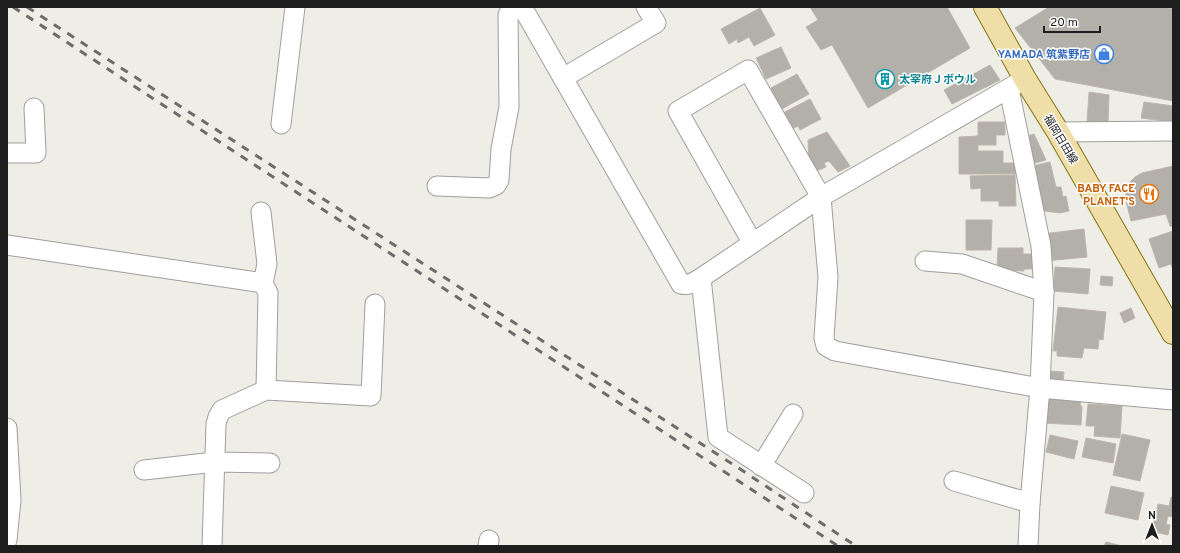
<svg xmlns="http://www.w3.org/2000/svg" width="1180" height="553" viewBox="0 0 1180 553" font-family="Overpass,'Noto Sans JP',sans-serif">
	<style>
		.building { fill: #b3afa9; stroke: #beb6aa }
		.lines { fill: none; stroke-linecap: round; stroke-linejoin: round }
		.minor-casing { stroke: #9f9f9f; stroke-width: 21 }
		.major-casing { stroke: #867513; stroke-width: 24 }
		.minor { stroke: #fff; stroke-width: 19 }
		.major { stroke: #f0dea9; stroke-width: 22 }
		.rail { stroke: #6c6c6c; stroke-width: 3; stroke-dasharray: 8 8; stroke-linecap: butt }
		.labels { text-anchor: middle; stroke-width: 3; stroke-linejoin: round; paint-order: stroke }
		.shop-label { font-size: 11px; font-weight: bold; fill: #366cbe; stroke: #fff; text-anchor: end }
		.culture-label { font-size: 11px; font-weight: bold; fill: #0d838f; stroke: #fff; text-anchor: start }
		.street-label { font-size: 11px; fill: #1e1e1e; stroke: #fff }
		.food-label { font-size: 11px; font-weight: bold; fill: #c56008; stroke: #fff; text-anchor: end }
	</style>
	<rect width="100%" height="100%" fill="#eeede6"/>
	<g class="building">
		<polygon points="810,7 947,7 970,48 868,108 832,45 821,50 806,27 818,20"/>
		<polygon points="1049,7 1162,7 1173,9 1173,101 1055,79 1015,28"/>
		<polygon points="760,8 775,35 754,46 749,37 738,43 737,39 729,44 721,29"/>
		<polygon points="781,47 791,68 766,79 756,58"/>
		<polygon points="990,65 1000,80 952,104 944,90"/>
		<polygon points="797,74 809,94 780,110 774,99 776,98 771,88"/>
		<polygon points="1089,92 1109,95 1108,123 1087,123"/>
		<polygon points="810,99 821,119 800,130 798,126 790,130 781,114"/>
		<polygon points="1144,102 1173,106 1173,122 1141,118"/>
		<polygon points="978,122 1005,122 1005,135 996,135 996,145 978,145 978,151 1003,151 1003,163 1016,163 1016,174 959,174 959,137 978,136"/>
		<polygon points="827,132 850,166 838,172 829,161 824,163 826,167 814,172 809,163 808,140"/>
		<polygon points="1034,134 1046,160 1028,165 1021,138"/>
		<polygon points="1050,162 1056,187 1061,187 1063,197 1066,196 1069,211 1060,213 1037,210 1028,167"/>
		<polygon points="1173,166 1173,226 1170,226 1166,214 1131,221 1125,197 1129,183 1135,177 1142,173"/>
		<polygon points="1015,175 1016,206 999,206 999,201 981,201 981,188 971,189 970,176"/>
		<polygon points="966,220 992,220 991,250 966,250"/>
		<polygon points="1084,229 1087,257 1045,261 1042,234"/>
		<polygon points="1173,231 1173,269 1171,264 1159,268 1149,239"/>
		<polygon points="998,248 1023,248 1023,254 1034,254 1034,269 1024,269 1024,271 997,270"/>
		<polygon points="1055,267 1090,269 1088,294 1053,291"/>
		<polygon points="1101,276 1113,277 1112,286 1100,285"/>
		<polygon points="1058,307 1106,312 1103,340 1099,339 1098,349 1084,348 1082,358 1057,356 1057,351 1053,351"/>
		<polygon points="1131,308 1135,318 1124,323 1120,313"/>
		<polygon points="1048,371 1064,372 1063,382 1048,382"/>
		<polygon points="1045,397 1081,399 1080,406 1082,406 1081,425 1043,423"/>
		<polygon points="1088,404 1122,406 1120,438 1094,436 1095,426 1086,426"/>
		<polygon points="1122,434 1150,440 1140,481 1113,475"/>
		<polygon points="1050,435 1078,441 1074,459 1046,452"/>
		<polygon points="1086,438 1116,444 1113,463 1082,457"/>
		<polygon points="1111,486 1144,493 1138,520 1105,513"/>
		<polygon points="1171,497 1173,497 1173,517 1168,516 1166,524 1170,525 1168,535 1150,531 1152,520 1155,521 1158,504 1169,506"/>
		<polygon points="1106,542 1122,546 1104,546"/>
	</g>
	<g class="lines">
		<g class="minor-casing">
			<g id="minor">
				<path d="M521 7 528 17 681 284C689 286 694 282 701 278L821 197 1025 79"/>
				<polyline points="563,78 656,23 646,7"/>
				<polyline points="1009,89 1041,246 1044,292 1040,388 1030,503 1028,546"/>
				<polyline points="281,124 295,7"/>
				<polyline points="1058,132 1173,131"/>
				<polyline points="7,153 36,153 34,108"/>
				<polyline points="437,186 489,188 496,185 499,180 501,149 509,107 508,15 512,7"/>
				<polyline points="261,212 267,264 263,283"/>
				<polyline points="752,242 678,111 748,70 821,197 828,277 824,338 826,346 835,351 1040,388 1173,400"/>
				<polyline points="7,245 263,283 268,293 266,390"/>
				<polyline points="925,261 962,264 1044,292"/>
				<polyline points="701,278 718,437 804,493"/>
				<polyline points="7,428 11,500 7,540"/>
				<polyline points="761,466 793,414"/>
				<polyline points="144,470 215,462 270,463"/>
				<polyline points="954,481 1030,503"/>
				<polyline points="212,546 216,424 218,417 222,410 266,390 371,396 375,304"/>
				<polyline points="488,546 489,540"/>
			</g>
		</g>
		<g class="major-casing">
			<polyline id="major" points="985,7 1025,79 1058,132 1173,333"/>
		</g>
		<use href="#minor" class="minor"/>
		<use href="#major" class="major"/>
		<g class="rail">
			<polyline points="13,7 838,546"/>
			<polyline points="27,7 737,467 856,546"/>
		</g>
	</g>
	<defs>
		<g id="shop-ring" transform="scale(1)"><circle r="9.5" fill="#fff" stroke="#3f7fe0" stroke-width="1.5"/><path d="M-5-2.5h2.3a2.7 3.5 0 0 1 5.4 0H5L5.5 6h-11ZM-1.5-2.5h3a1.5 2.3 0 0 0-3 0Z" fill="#3f7fe0"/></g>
		<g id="building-ring" transform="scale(1)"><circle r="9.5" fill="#fff" stroke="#0f9aa8" stroke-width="1.5"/><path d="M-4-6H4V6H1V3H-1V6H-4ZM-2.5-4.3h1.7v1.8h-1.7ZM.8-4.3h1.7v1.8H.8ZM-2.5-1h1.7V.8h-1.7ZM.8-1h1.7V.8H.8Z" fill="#0f9aa8"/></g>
		<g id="restaurant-ring" transform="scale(1)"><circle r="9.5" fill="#fff" stroke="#e8710a" stroke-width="1.5"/><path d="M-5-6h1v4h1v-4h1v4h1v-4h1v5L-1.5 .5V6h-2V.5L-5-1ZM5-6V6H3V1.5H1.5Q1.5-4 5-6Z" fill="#e8710a"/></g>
	</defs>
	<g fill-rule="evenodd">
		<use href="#shop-ring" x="1104" y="54"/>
		<use href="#building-ring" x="885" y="79"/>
		<use href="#restaurant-ring" x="1149" y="194"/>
	</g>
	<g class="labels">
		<g class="shop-label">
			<text x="1090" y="58">YAMADA 筑紫野店</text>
		</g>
		<g class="culture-label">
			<text x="899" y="83">太宰府Ｊボウル</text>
		</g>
		<g class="street-label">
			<text transform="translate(1061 139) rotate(59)" y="4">福岡日田線</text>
		</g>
		<g class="food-label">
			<text x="1135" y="192">BABY FACE<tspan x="1135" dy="13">PLANET'S</tspan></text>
		</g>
	</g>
	<rect width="1180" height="553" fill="none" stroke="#1e1e1e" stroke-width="16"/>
	<g transform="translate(1152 525)" stroke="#ffffff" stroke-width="3" paint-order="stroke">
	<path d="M0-3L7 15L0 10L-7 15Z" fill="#1e1e1e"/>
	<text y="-6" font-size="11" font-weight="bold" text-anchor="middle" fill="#1e1e1e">N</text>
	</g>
	<path d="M1044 26v6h56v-6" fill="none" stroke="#1e1e1e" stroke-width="2"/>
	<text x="1050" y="26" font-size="12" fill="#1e1e1e" stroke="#ffffff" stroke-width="3" paint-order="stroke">20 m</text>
</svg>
